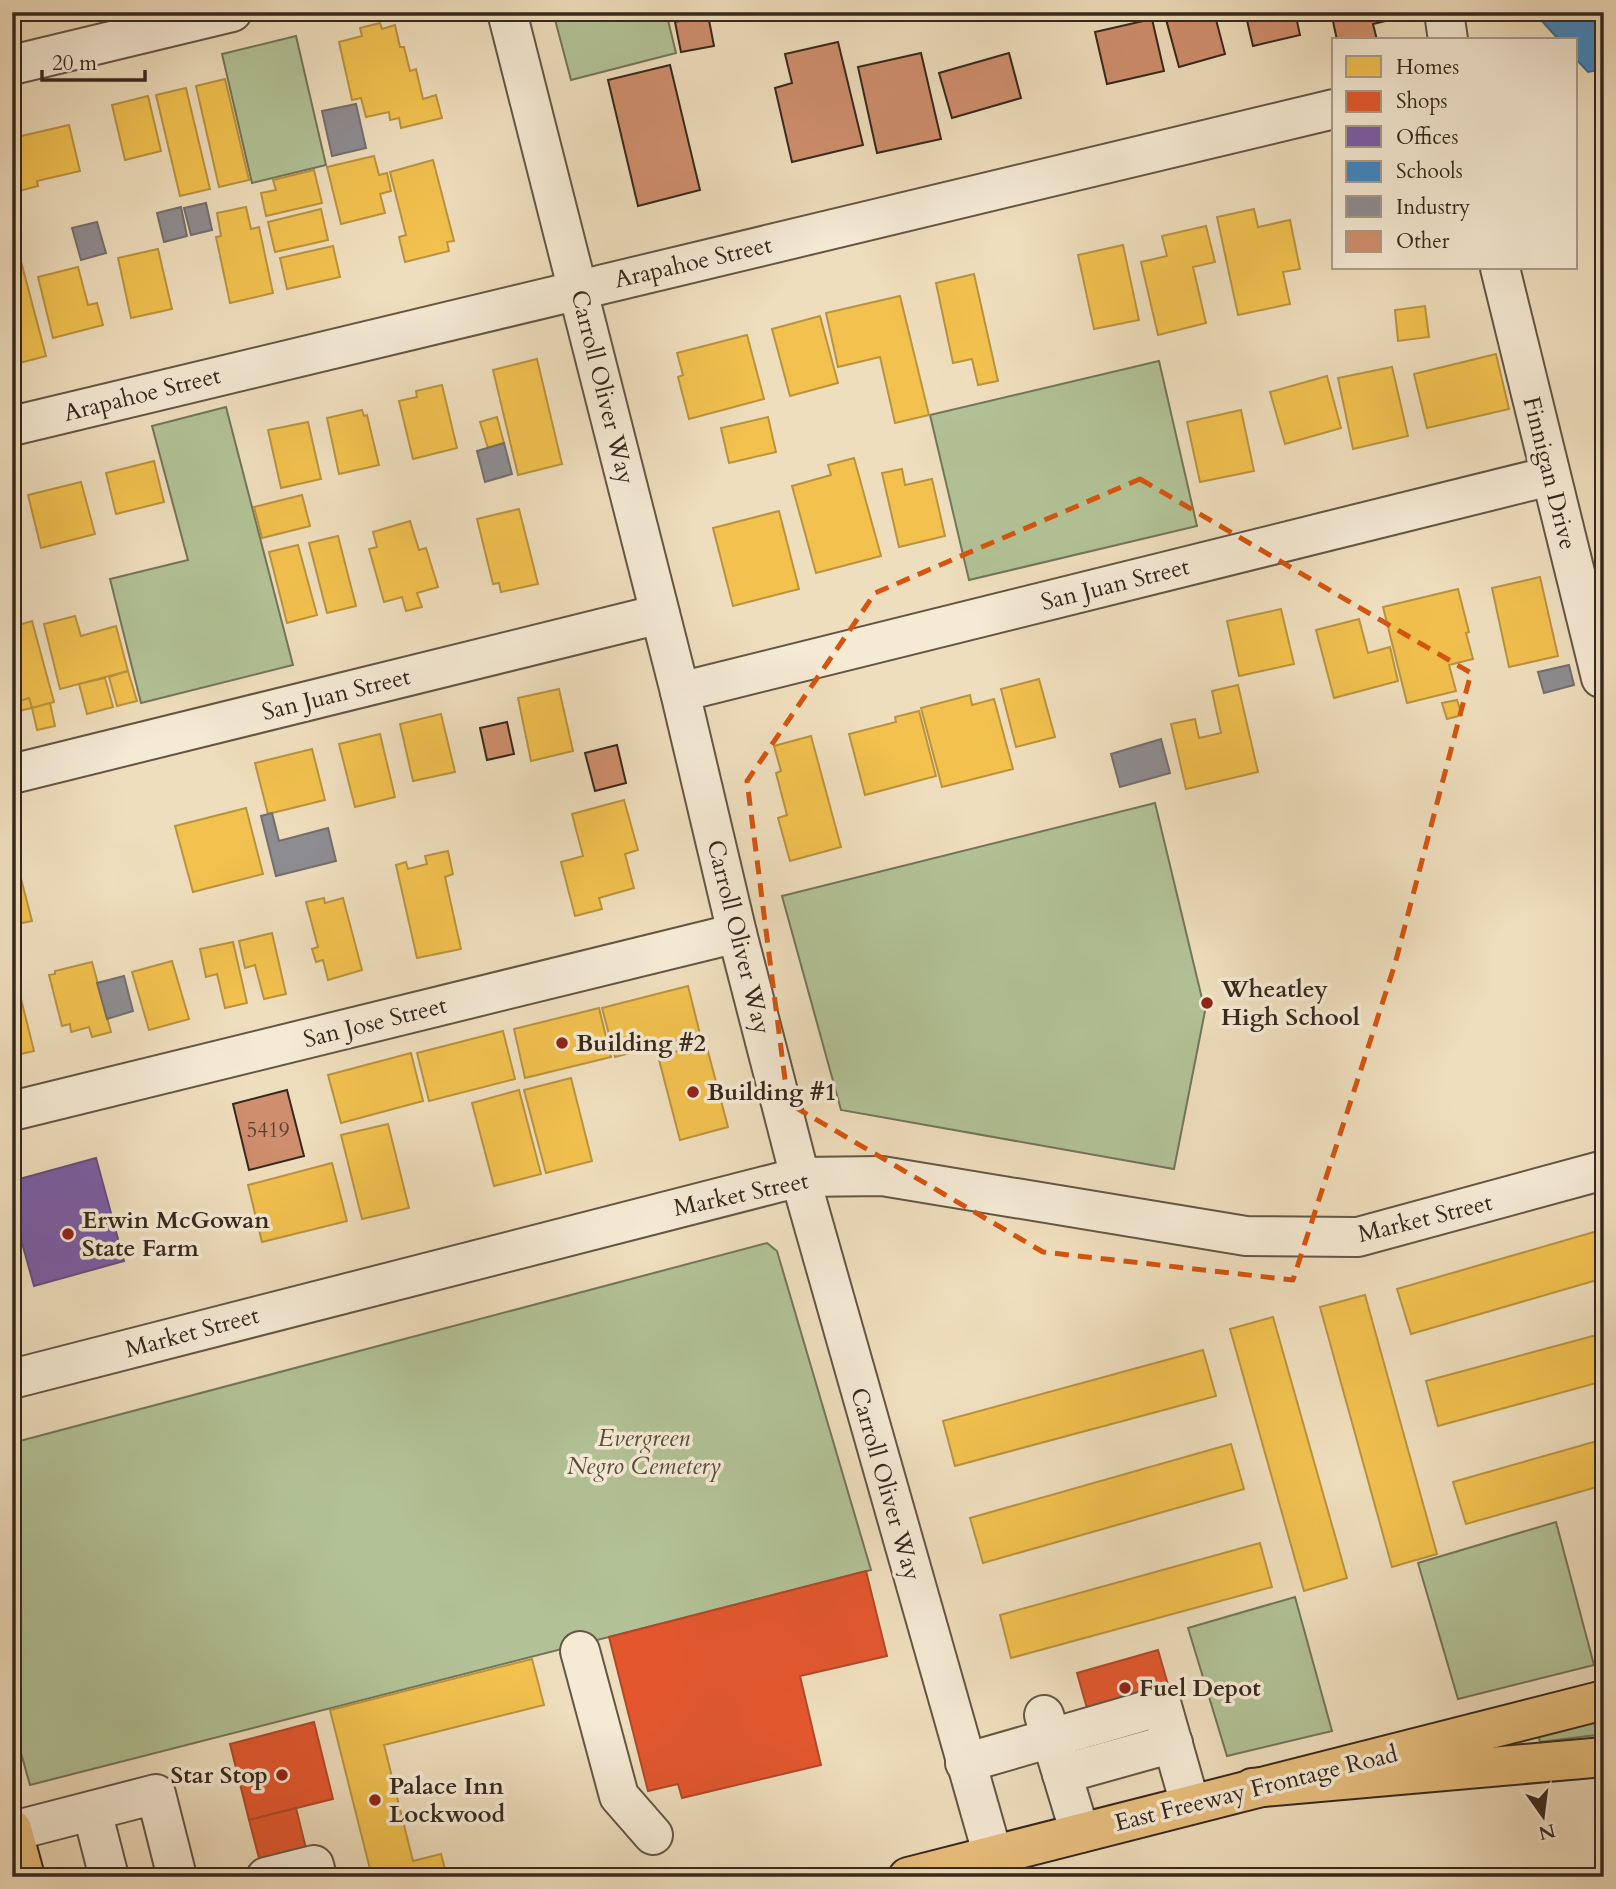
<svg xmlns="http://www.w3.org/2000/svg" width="1616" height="1889" viewBox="0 0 1616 1889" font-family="Cardo,serif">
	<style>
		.green { fill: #b2c296; stroke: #74755a; stroke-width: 2 }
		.homes { fill: #f2c14e; stroke: #ba933f; stroke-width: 2 }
		.shops { fill: #e4572e; stroke: #b04929; stroke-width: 2 }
		.offices { fill: #7b5ea7; stroke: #664e7e; stroke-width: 2 }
		.schools { fill: #3f88c5; stroke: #3c6b93; stroke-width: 2 }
		.industry { fill: #8d8d92; stroke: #736f6f; stroke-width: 2 }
		.building { fill: #cf8e6d; stroke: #36281d; stroke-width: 2 }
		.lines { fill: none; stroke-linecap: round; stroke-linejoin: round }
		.minor-casing { stroke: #645645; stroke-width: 42 }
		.major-casing { stroke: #36281d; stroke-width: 42 }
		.highway-casing { stroke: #36281d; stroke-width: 42 }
		.minor { stroke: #f5ead4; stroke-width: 38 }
		.major { stroke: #e8bf7e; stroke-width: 38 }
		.highway { stroke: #e8bf7e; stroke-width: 38 }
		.marked { fill: none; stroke: #d6540e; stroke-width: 5; stroke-dasharray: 14 9; stroke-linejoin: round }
		.poi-dot { fill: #8f2418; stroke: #f5ead4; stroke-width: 2.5 }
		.labels { text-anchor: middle; stroke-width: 7; stroke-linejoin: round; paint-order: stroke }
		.number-label { font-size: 21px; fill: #5c4231 }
		.street-label { font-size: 24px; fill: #36281d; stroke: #f5ead4 }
		.poi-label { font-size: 24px; font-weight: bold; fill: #36281d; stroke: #f5ead4; text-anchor: start }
		.park-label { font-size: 24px; font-style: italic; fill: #554e3b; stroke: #f5ead4 }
	</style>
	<rect width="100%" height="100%" fill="#efdebd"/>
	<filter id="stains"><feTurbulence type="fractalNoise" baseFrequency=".00286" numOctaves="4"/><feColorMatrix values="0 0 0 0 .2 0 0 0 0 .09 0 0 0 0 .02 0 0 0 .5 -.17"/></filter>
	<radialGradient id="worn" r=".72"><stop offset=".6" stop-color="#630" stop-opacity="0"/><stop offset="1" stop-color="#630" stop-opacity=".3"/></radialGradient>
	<g class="green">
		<polygon points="553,12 666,12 676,53 571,80"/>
		<polygon points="296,36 326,165 252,183 222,54"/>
		<polygon points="1159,361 1197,526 969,580 930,415"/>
		<polygon points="226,407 293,665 141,703 110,579 188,560 152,426"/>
		<polygon points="1155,803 1205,1011 1174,1169 841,1110 782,896"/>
		<polygon points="767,1243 777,1251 871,1570 30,1785 12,1721 12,1443"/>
		<polygon points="1556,1522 1594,1665 1458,1699 1418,1563"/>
		<polygon points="1295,1597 1332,1731 1227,1756 1188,1628"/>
		<polygon points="1604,1719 1604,1734 1540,1742 1538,1735"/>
	</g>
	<g class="homes">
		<polygon points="17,12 35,12 35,14 19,18"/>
		<polygon points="380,23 382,29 395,25 400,47 404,47 410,71 416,69 423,99 436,95 442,118 401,128 399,118 390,120 389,112 366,117 361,98 352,100 339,42 362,36 360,28"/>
		<polygon points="225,79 249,180 219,187 196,86"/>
		<polygon points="186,88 210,189 180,196 156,95"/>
		<polygon points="148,96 161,151 125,160 112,105"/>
		<polygon points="69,125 80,171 37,181 38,186 15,192 12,180 12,138"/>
		<polygon points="374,156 379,175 387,173 391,191 380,194 385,213 341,224 327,167"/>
		<polygon points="433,160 454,241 447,242 449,251 405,262 399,237 406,235 390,172"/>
		<polygon points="314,170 322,203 266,216 261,193 276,190 273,180"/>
		<polygon points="246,207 251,229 259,227 273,293 230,303 216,237 221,236 217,213"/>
		<polygon points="321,209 328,240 275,252 268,222"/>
		<polygon points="1254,209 1258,227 1290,220 1300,269 1283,272 1290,304 1238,315 1217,217"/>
		<polygon points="1206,226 1215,262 1193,267 1206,323 1158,335 1141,262 1167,256 1162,236"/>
		<polygon points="1123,245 1139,320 1094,329 1078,255"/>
		<polygon points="333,246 340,277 287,289 280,258"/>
		<polygon points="158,249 172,309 131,318 118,258"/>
		<polygon points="19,254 46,356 12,365 12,255"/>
		<polygon points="78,267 88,305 97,303 103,325 53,338 38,277"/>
		<polygon points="974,274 998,381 978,385 972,359 953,363 936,283"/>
		<polygon points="900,296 929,415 895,423 880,357 838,367 826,313"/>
		<polygon points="1425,306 1429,337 1398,341 1395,310"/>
		<polygon points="820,316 838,383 790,396 772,329"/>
		<polygon points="747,335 764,399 689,419 678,377 683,375 677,353"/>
		<polygon points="1496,354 1509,409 1427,428 1414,374"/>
		<polygon points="537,359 562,464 518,475 493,370"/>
		<polygon points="1392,367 1408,436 1353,449 1338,378"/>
		<polygon points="1327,376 1341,428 1285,444 1270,392"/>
		<polygon points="442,385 457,448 413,459 399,401 417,397 416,391"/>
		<polygon points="362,410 364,416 367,415 379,465 339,474 327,418"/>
		<polygon points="1241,410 1254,471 1200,482 1187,422"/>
		<polygon points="497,417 504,443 488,448 480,422"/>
		<polygon points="768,417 776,452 729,463 721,428"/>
		<polygon points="308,422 321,479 281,488 268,430"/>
		<polygon points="854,458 881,556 816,573 792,486 831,475 828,465"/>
		<polygon points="154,461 164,502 116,514 106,473"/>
		<polygon points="902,469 905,485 932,479 945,536 899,547 882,473"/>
		<polygon points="81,482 95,534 41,548 28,495"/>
		<polygon points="302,495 310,526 262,538 254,507"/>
		<polygon points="519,509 538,584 501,592 499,583 493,584 477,519"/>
		<polygon points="779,511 799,589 733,606 713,528"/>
		<polygon points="410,521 419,550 426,548 438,587 417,593 422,607 406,611 402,597 384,602 369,549 377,547 373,532"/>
		<polygon points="338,536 356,606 327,613 309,543"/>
		<polygon points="298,545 317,615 287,623 269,552"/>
		<polygon points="1540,577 1558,656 1509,667 1492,588"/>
		<polygon points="1458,589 1469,632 1466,633 1473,659 1449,665 1456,691 1407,703 1383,607"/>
		<polygon points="1281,609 1294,664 1239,676 1227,621"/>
		<polygon points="75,616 81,636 116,626 128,671 60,689 44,624"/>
		<polygon points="1359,619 1368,653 1390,647 1398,681 1334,698 1316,630"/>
		<polygon points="32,621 54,702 32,708 29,698 20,701 19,697 12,699 12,627"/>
		<polygon points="128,671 137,701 117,706 109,677"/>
		<polygon points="105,678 113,707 87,714 79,684"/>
		<polygon points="1039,679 1055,737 1016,747 1001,689"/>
		<polygon points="1238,685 1258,772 1186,789 1171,724 1195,719 1199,738 1221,733 1212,691"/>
		<polygon points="559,689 573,751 531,761 518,698"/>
		<polygon points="970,695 972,705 994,699 1013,769 942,787 921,708"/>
		<polygon points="19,697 20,701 29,698 32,708 14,712 12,699"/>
		<polygon points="1457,700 1462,715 1447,719 1442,703"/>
		<polygon points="50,703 55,726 37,730 32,708"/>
		<polygon points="919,711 936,776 865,795 849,734 896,722 895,717"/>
		<polygon points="441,714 455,772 413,781 400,724"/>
		<polygon points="380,734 395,797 355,807 339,744"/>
		<polygon points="811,736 841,847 790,861 778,818 787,815 776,773 781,771 774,746"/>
		<polygon points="312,749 325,800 268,814 255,763"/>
		<polygon points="624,800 638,850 625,854 634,888 599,898 602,909 575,916 561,862 583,856 572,814"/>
		<polygon points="246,808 263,874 193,892 175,826"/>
		<polygon points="12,844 32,921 12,925"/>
		<polygon points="448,851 453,874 445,877 461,949 417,958 396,865 406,862 408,869 427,864 425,856"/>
		<polygon points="324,898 325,903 343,898 362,970 328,980 323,960 316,962 312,949 318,947 306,902"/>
		<polygon points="272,933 286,994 264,999 255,965 245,968 239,941"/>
		<polygon points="233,942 247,1003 225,1008 217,974 206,977 200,949"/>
		<polygon points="172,961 189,1019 149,1030 132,972"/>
		<polygon points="92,962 111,1032 92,1037 89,1027 71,1032 70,1024 62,1026 49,975 55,974 55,971"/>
		<polygon points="17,983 34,1051 12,1056 12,984"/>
		<polygon points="688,986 700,1034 615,1057 602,1008"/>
		<polygon points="599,1008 611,1057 525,1078 514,1029"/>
		<polygon points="503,1031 515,1079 429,1101 417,1053"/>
		<polygon points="706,1044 728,1127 680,1140 658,1056"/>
		<polygon points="411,1053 423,1101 341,1123 328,1075"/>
		<polygon points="571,1078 592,1161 546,1173 524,1090"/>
		<polygon points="519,1090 541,1174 494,1186 472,1103"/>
		<polygon points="388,1124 409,1208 362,1219 341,1135"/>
		<polygon points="332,1163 347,1221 262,1242 248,1185"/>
		<polygon points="1604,1229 1604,1278 1411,1334 1397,1289"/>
		<polygon points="1365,1295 1437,1554 1392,1567 1320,1307"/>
		<polygon points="1273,1317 1347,1578 1304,1591 1230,1329"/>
		<polygon points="1604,1333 1604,1381 1438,1426 1426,1381"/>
		<polygon points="1203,1350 1216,1396 955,1466 943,1421"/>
		<polygon points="1604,1439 1604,1485 1466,1524 1453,1482"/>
		<polygon points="1231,1444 1244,1489 983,1563 970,1518"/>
		<polygon points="1260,1543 1272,1587 1011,1658 1000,1615"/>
		<polygon points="532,1659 544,1705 384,1745 413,1861 441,1854 447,1877 372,1877 330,1710"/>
	</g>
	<g class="shops">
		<polygon points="866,1571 887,1656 800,1676 821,1765 682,1798 678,1784 648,1791 609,1637"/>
		<polygon points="1158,1650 1171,1695 1090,1719 1077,1673"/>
		<polygon points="314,1722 333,1799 249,1820 230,1744"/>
		<polygon points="296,1808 313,1877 264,1877 249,1820"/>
	</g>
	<polygon class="offices" points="96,1158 124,1261 34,1286 12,1207 12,1181"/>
	<polygon class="schools" points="1537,12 1604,12 1604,69 1588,72 1576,59 1576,40 1559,40 1541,20"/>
	<g class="industry">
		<polygon points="356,104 366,148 332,156 322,111"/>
		<polygon points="206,203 212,230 191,235 184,208"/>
		<polygon points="181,207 187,236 164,242 157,213"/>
		<polygon points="97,222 106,253 81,260 72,228"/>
		<polygon points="504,443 512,474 485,482 477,451"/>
		<polygon points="1569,665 1574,685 1544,693 1538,672"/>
		<polygon points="1161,739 1170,773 1120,787 1111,754"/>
		<polygon points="272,813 279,841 328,828 336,861 276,876 261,816"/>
		<polygon points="124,976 133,1011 107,1019 97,983"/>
	</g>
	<g class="building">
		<polygon points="1164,12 1214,12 1225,54 1179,67"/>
		<polygon points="1245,12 1295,12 1300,35 1253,46"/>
		<polygon points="1331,12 1393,12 1394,19 1373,24 1377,40 1337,40"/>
		<polygon points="708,15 714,46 681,52 675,22"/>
		<polygon points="1152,19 1164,71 1107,84 1095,32"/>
		<polygon points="838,42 863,145 792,162 775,88 792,83 785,54"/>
		<polygon points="921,53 941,139 877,153 858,67"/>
		<polygon points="1009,53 1021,98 952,118 939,73"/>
		<polygon points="670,65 700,190 638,206 608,80"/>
		<polygon points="507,722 514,754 487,760 480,728"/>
		<polygon points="617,745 626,783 595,791 585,753"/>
		<polygon points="287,1090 304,1156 249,1170 233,1104"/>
	</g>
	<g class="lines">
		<g class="minor-casing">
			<g id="minor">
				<polyline points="507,12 680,692 737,933 800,1177 993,1856"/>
				<polyline points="1444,12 1448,40"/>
				<polyline points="12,65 232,12"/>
				<polyline points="1500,268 1601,678"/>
				<polyline points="12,426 1334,109"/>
				<polyline points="680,692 1550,476"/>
				<polyline points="12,774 660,614"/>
				<polyline points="12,1111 737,933"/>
				<polyline points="12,1379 800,1177 882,1176 1246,1236 1358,1237 1604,1170"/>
				<polyline points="580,1651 619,1796 653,1835"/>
				<polyline points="1044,1715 1080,1833"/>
				<polyline points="965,1763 1162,1706 1190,1804"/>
				<polyline points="1062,1774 1173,1743"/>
				<polyline points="92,1811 109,1877"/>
				<polyline points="13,1831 156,1794 177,1877"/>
				<polyline points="266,1877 314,1865 317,1877"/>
			</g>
		</g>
		<g class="major-casing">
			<g id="major">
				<polyline points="12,1829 25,1877"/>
				<polyline points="908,1877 1604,1700"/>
			</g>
		</g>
		<g class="highway-casing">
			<polyline id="highway" points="1252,1788 1604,1757"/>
		</g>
		<use href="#minor" class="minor"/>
		<use href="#major" class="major"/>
		<use href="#highway" class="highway"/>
	</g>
	<path class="marked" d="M1140 479 1471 673 1395 964 1293 1280 1043 1252 788 1103 747 781 875 593Z"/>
	<g class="poi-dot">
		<circle cx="1207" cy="1003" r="7"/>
		<circle cx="562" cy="1043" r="7"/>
		<circle cx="693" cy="1092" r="7"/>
		<circle cx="68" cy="1234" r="7"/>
		<circle cx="1125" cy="1688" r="7"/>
		<circle cx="282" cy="1775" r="7"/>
		<circle cx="375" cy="1800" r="7"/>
	</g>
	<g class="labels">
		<g class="number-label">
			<text x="268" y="1137">5419</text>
		</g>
		<g class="street-label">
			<text transform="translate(693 262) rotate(-13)" y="8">Arapahoe Street</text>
			<text transform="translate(603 387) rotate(76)" y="8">Carroll Oliver Way</text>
			<text transform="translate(142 394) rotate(-14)" y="8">Arapahoe Street</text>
			<text transform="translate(1550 473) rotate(76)" y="8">Finnigan Drive</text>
			<text transform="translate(1115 584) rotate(-14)" y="8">San Juan Street</text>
			<text transform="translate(336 694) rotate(-14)" y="8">San Juan Street</text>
			<text transform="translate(739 937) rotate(76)" y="8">Carroll Oliver Way</text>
			<text transform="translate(375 1022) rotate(-14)" y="8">San Jose Street</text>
			<text transform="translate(741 1194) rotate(-12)" y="8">Market Street</text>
			<text transform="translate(1425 1218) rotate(-14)" y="8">Market Street</text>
			<text transform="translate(192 1332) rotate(-15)" y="8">Market Street</text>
			<text transform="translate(886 1484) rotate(74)" y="8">Carroll Oliver Way</text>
			<text transform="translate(1256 1788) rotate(-14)" y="8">East Freeway Frontage Road</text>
		</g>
		<g class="poi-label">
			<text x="1221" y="997">Wheatley<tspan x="1221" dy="28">High School</tspan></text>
			<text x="576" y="1051">Building #2</text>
			<text x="707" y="1100">Building #1</text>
			<text x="82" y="1228">Erwin McGowan<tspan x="82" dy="28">State Farm</tspan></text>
			<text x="1139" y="1696">Fuel Depot</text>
			<text x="268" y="1783" text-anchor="end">Star Stop</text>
			<text x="389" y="1794">Palace Inn<tspan x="389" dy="28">Lockwood</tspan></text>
		</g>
		<g class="park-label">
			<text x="644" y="1446">Evergreen<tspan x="644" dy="28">Negro Cemetery</tspan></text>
		</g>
	</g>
	<rect width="1616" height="1889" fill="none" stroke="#efdebd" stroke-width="42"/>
	<rect x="14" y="14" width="1588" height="1861" fill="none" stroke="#36281d" stroke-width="3.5"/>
	<rect x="21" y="21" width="1574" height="1847" fill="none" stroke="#36281d" stroke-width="2"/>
	<rect x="1332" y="38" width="245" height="231" fill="#f5ead4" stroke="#a99c8b" stroke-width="2"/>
	<rect x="1346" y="56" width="35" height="21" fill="#f2c14e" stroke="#a99c8b" stroke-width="2"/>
	<text x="1396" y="74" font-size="21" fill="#36281d">Homes</text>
	<rect x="1346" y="91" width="35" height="21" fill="#e4572e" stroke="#a99c8b" stroke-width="2"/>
	<text x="1396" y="108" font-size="21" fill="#36281d">Shops</text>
	<rect x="1346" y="126" width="35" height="21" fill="#7b5ea7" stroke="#a99c8b" stroke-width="2"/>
	<text x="1396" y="144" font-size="21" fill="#36281d">Offices</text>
	<rect x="1346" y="161" width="35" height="21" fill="#3f88c5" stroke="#a99c8b" stroke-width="2"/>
	<text x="1396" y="178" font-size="21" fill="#36281d">Schools</text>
	<rect x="1346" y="196" width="35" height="21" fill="#8d8d92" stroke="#a99c8b" stroke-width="2"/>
	<text x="1396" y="214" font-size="21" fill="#36281d">Industry</text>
	<rect x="1346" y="231" width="35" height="21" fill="#cf8e6d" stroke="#a99c8b" stroke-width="2"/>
	<text x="1396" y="248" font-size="21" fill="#36281d">Other</text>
	<g transform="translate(1543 1816) rotate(166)" stroke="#f5ead4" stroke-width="5" paint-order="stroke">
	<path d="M0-5L12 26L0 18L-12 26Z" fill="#36281d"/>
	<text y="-10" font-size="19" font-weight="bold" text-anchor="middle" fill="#36281d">N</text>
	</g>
	<path d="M42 70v10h103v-10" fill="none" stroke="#36281d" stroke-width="3.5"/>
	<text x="52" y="70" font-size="21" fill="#36281d" stroke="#f5ead4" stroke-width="5" paint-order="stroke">20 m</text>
	<rect width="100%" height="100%" filter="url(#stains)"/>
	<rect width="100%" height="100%" fill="url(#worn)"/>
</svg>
